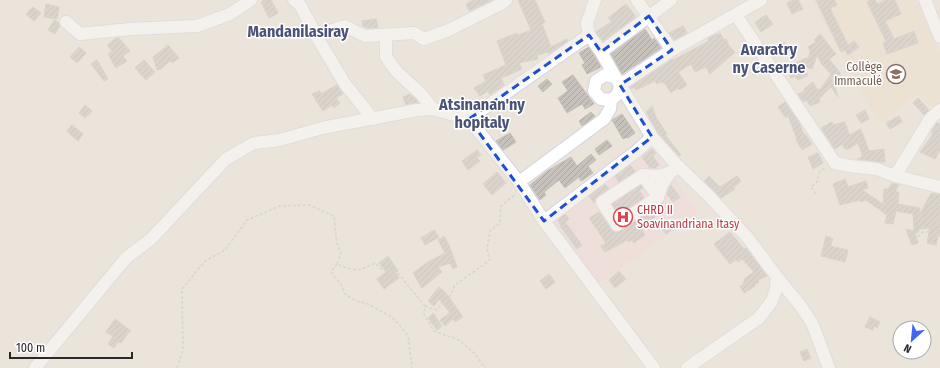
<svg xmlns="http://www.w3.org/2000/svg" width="940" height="368" viewBox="0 0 940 368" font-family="'Fira Sans Condensed',sans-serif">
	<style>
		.education { fill: #ece0cb }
		.medical { fill: #f1d9da }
		.building { fill: url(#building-hatch); stroke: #c6bfb5 }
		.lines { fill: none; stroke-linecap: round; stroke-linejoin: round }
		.minor-casing { stroke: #d1d4e1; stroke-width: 14 }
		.path { stroke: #c3c3c3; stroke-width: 1.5; stroke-dasharray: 3 2; stroke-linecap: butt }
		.minor { stroke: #fff; stroke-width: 12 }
		.marked { fill: none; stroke: #1d4ed8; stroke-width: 3; stroke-dasharray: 8 5; stroke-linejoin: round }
		.labels { text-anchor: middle; stroke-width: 3; stroke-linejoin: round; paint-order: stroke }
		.education-label { font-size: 12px; fill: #785e54; stroke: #fff; text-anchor: end }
		.health-label { font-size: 12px; fill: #be3a42; stroke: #fff; text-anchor: start }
		.district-label { font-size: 16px; font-weight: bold; fill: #4b5477; stroke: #fff }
	</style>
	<defs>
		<pattern id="building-hatch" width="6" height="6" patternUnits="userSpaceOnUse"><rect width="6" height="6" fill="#c6c1bb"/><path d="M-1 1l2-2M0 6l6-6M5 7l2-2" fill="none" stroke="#aaa6a1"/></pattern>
	</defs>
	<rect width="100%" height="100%" fill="#ebe4db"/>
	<polygon class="education" points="813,0 916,0 940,54 940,102 931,107 917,94 879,124"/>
	<polygon class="medical" points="651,144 698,213 596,285 548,222"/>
	<g class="building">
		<polygon points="264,0 271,0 278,13 269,18 261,2"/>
		<polygon points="474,0 492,0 469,11 466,4"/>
		<polygon points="518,0 535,0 545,22 542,24 551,47 567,39 568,41 549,54 548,52 537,55 538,59 519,63 522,69 501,78 504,85 490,95 488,91 480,96 474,88 486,81 483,75 506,65 497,41 517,33 518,35 531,30"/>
		<polygon points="793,0 798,0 803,9 792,14 787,3"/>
		<polygon points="816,0 834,0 837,5 830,8 848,45 854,41 859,47 848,55 845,50 841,52"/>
		<polygon points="871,0 875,0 877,4 886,0 895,0 901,14 885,21 894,39 914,31 918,43 887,54 883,43 886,41 867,2"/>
		<polygon points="46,4 59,7 57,19 44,17"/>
		<polygon points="626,4 636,17 603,41 596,32 612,21 608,18"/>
		<polygon points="33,7 41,13 34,21 26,14"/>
		<polygon points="766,15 773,24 761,32 755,22"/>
		<polygon points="376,19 378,28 367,28 363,26 362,21"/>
		<polygon points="54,20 59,23 60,26 55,34 48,30"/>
		<polygon points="683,26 687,33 674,40 669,33"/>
		<polygon points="645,29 652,40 654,38 661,48 622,74 611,54"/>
		<polygon points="720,33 724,40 726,39 729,46 735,52 710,74 706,67 695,72 691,64 678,72 687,85 680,90 678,88 671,93 664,82 662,83 661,82 657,84 655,81 636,90 634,87 631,89 630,87 673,59 673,60 709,41 708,38"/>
		<polygon points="820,34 836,54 829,59 841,74 834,78 832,76 838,97 831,87 819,99 820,102 810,106 807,100 803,102 798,94 805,91 804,89 813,82 817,90 818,89 820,90 831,74 821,63 817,55 812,69 802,66 808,75 798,80 795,76 791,78 786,67 809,57 810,50 808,47 816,42 814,40"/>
		<polygon points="116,38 119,38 130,51 123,56 127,61 116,68 108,54 112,51 107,45"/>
		<polygon points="784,42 790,52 781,57 775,47"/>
		<polygon points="168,45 179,58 172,63 170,61 160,70 159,69 157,70 153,57"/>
		<polygon points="79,47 86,53 77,63 70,57"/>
		<polygon points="589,47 601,67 587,74 582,65 585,63 579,53"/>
		<polygon points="97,60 108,79 104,81 91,64"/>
		<polygon points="144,60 155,72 146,80 135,68"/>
		<polygon points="573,75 594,104 585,109 582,104 567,113 558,98 568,91 562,82"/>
		<polygon points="547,79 552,84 543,92 538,86"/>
		<polygon points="337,85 343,94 336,98 340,103 334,108 332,105 323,111 312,94 320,91 321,94"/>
		<polygon points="410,94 416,99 418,102 406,105 403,97"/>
		<polygon points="918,98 929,110 924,115 913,103"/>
		<polygon points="785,102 799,122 804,135 805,134 812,144 802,150 796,140 797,139 788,116 786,118 778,107"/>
		<polygon points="85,105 92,111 85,118 79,113"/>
		<polygon points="652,106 656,117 667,134 665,135 681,155 679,156 658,133 646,112"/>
		<polygon points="865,110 869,119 861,123 856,115"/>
		<polygon points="591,112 595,116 582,126 579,121"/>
		<polygon points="622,114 635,133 628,138 627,137 623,139 612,120"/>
		<polygon points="899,116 902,122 890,129 886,123"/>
		<polygon points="832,122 833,125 845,122 849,135 861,129 869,151 884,149 885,162 881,162 857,159 863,157 858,143 848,149 845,149 842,144 835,149 821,128"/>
		<polygon points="937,123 940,124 940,150 935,159 920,152 933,134 931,132"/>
		<polygon points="72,125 83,134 78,141 67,131"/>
		<polygon points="510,133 516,142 503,150 496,141"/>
		<polygon points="607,140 612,146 599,155 595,149"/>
		<polygon points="652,149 656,153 653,156 659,165 655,168 650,168 642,157"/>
		<polygon points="477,150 481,155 477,158 480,161 468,170 462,161"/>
		<polygon points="818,153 823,163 813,169 808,157"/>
		<polygon points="591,154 596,160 588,166 593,173 581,181 579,177 565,188 559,180 544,192 546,195 540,200 530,185 547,171 571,157 577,166"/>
		<polygon points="630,165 635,172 619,182 615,176"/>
		<polygon points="497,172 506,183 492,195 483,184"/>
		<polygon points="709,176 720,187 737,176 741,181 734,187 735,189 721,198 704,181"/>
		<polygon points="845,179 848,187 866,181 868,188 862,190 883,204 884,189 888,189 892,183 899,185 895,192 899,192 898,204 920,208 919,216 931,193 940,195 940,236 938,236 936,245 927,243 930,228 919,229 918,233 915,233 918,243 912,245 906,229 914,231 913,214 896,211 893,224 885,223 887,215 866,200 861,202 860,200 840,205 833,184"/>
		<polygon points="605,184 609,189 598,196 594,203 589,196"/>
		<polygon points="641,185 643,188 639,190 644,198 619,214 612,204"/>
		<polygon points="671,185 680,197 673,202 667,194"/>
		<polygon points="660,205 664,211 644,224 646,227 642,230 645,235 634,243 631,240 628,242 627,240 605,252 601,246 606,243 589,218 599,212 611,229 614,232 618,232"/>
		<polygon points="565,214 569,219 565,222 582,245 577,249 560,226 561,225 558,220"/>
		<polygon points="671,221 675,227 666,234 661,228"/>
		<polygon points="434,230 439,237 425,245 421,238"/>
		<polygon points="730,232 744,249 746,248 767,276 758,280 759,282 754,285 755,286 744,293 740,286 744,284 743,282 745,281 744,279 754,272 742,259 738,262 736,260 730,264 714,244"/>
		<polygon points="444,236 449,245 457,267 453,269 450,263 438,267 442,272 422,288 413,273 428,262 445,253 438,240"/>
		<polygon points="826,236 833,239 830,246 848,250 845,262 821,256"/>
		<polygon points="388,256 398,271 396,273 399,278 384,289 377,279 386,272 379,263"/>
		<polygon points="619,271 626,279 615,288 609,280"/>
		<polygon points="549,274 555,282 546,289 540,281"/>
		<polygon points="439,287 445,292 463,317 455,322 453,319 445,326 440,320 450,313 439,299 434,306 428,301"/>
		<polygon points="433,313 442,326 437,330 428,318"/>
		<polygon points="870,317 880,322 877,328 874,326 873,330 865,327"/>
		<polygon points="115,319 131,331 128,333 121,343 118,342 114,348 108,344 113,336 106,332"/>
		<polygon points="807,349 811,358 804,361 800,352"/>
	</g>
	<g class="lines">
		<g class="minor-casing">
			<g id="minor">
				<polyline points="294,0 300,5 321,44 345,84 373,119"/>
				<polyline points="595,0 587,23 589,35 601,52 620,85 652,137 676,164 709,196 748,238 777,277 800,305 812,323 829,368"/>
				<polyline points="637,0 672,50"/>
				<polyline points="925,0 940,37"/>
				<polyline points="736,15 835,163 850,166 877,169 895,176 930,119 940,110"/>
				<polyline points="66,22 80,34 130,29 197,26 230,14 251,0"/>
				<polyline points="316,35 345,26 365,36 414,33 424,39 449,30 501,4 506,0"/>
				<polyline points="386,35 386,57 397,72 421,94 433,109"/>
				<polyline points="601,52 671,0"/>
				<polyline points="615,77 605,75 596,81 594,91 601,99 611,100 618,94 620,85 672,50 761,0"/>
				<polyline points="469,119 589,35"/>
				<path d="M671 172 662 184 658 197 617 225 602 202 643 175C658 177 665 176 679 167"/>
				<polyline points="643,175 658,197"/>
				<polyline points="895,176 940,187"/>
				<polyline points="519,182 604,119 610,109 611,100"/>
				<polyline points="544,221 638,150 652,137"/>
				<polyline points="35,368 126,258 151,239 226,159 254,143 280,140 322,128 417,110 433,109 469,119 519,182 544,221 654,368"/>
				<polyline points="687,368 759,318 772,301 776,289 777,277"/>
			</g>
		</g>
		<g class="path">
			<polyline points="816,194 811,187 817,182 820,171 826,167"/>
			<polyline points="914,240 923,232 928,232 930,225 940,227"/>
			<polyline points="337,264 331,272 341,284 345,294 356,301 368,304 392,317 402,328 408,336 412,368"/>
			<polyline points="425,306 436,310 450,296 455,285 490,260 487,249 490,231 500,223 501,206 516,194"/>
			<path d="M177 368 183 350 182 289 205 261 225 250 247 220 280 206 309 205 334 216 337 244 341 252 337 264C354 272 359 271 375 263L382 270 396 271 425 306 424 315 434 331 459 340 474 353 485 368"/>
		</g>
		<use href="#minor" class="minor"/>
	</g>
	<path d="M0 0H940V368H0ZM649 16 672 50 620 85 652 137 544 221 469 119 589 35 601 52Z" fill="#ebe4db" fill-opacity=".55" fill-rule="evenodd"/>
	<path class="marked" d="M649 16 672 50 620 85 652 137 544 221 469 119 589 35 601 52Z"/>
	<defs>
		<g id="school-ring" transform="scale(1)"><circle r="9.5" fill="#fff" stroke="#8d6e63" stroke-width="1.5"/><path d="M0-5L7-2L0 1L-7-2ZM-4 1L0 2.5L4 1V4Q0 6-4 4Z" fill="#8d6e63"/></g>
		<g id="hospital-ring" transform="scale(1)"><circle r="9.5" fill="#fff" stroke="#e0444e" stroke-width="1.5"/><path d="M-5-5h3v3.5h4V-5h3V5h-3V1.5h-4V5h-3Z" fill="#e0444e"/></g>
	</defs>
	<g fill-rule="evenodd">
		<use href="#school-ring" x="896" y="74"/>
		<use href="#hospital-ring" x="623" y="217"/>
	</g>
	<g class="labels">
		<g class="education-label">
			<text x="882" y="71">Collège<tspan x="882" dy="14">Immaculé</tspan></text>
		</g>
		<g class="health-label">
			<text x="637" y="214">CHRD II<tspan x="637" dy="14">Soavinandriana Itasy</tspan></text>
		</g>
		<g class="district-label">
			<text x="298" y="37">Mandanilasiray</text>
			<text x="769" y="55">Avaratry<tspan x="769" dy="18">ny Caserne</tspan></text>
			<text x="482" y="110">Atsinanan'ny<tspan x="482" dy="18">hopitaly</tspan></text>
		</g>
	</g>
	<g transform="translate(912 340) rotate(207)"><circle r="19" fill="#ffffff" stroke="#a9a9a9"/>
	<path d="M0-3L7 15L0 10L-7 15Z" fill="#4166f2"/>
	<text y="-6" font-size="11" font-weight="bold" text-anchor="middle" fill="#292929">N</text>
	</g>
	<path d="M10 352v6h122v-6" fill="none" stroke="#292929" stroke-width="2"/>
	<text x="16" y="352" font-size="12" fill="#292929" stroke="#ffffff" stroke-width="3" paint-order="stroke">100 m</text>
</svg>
